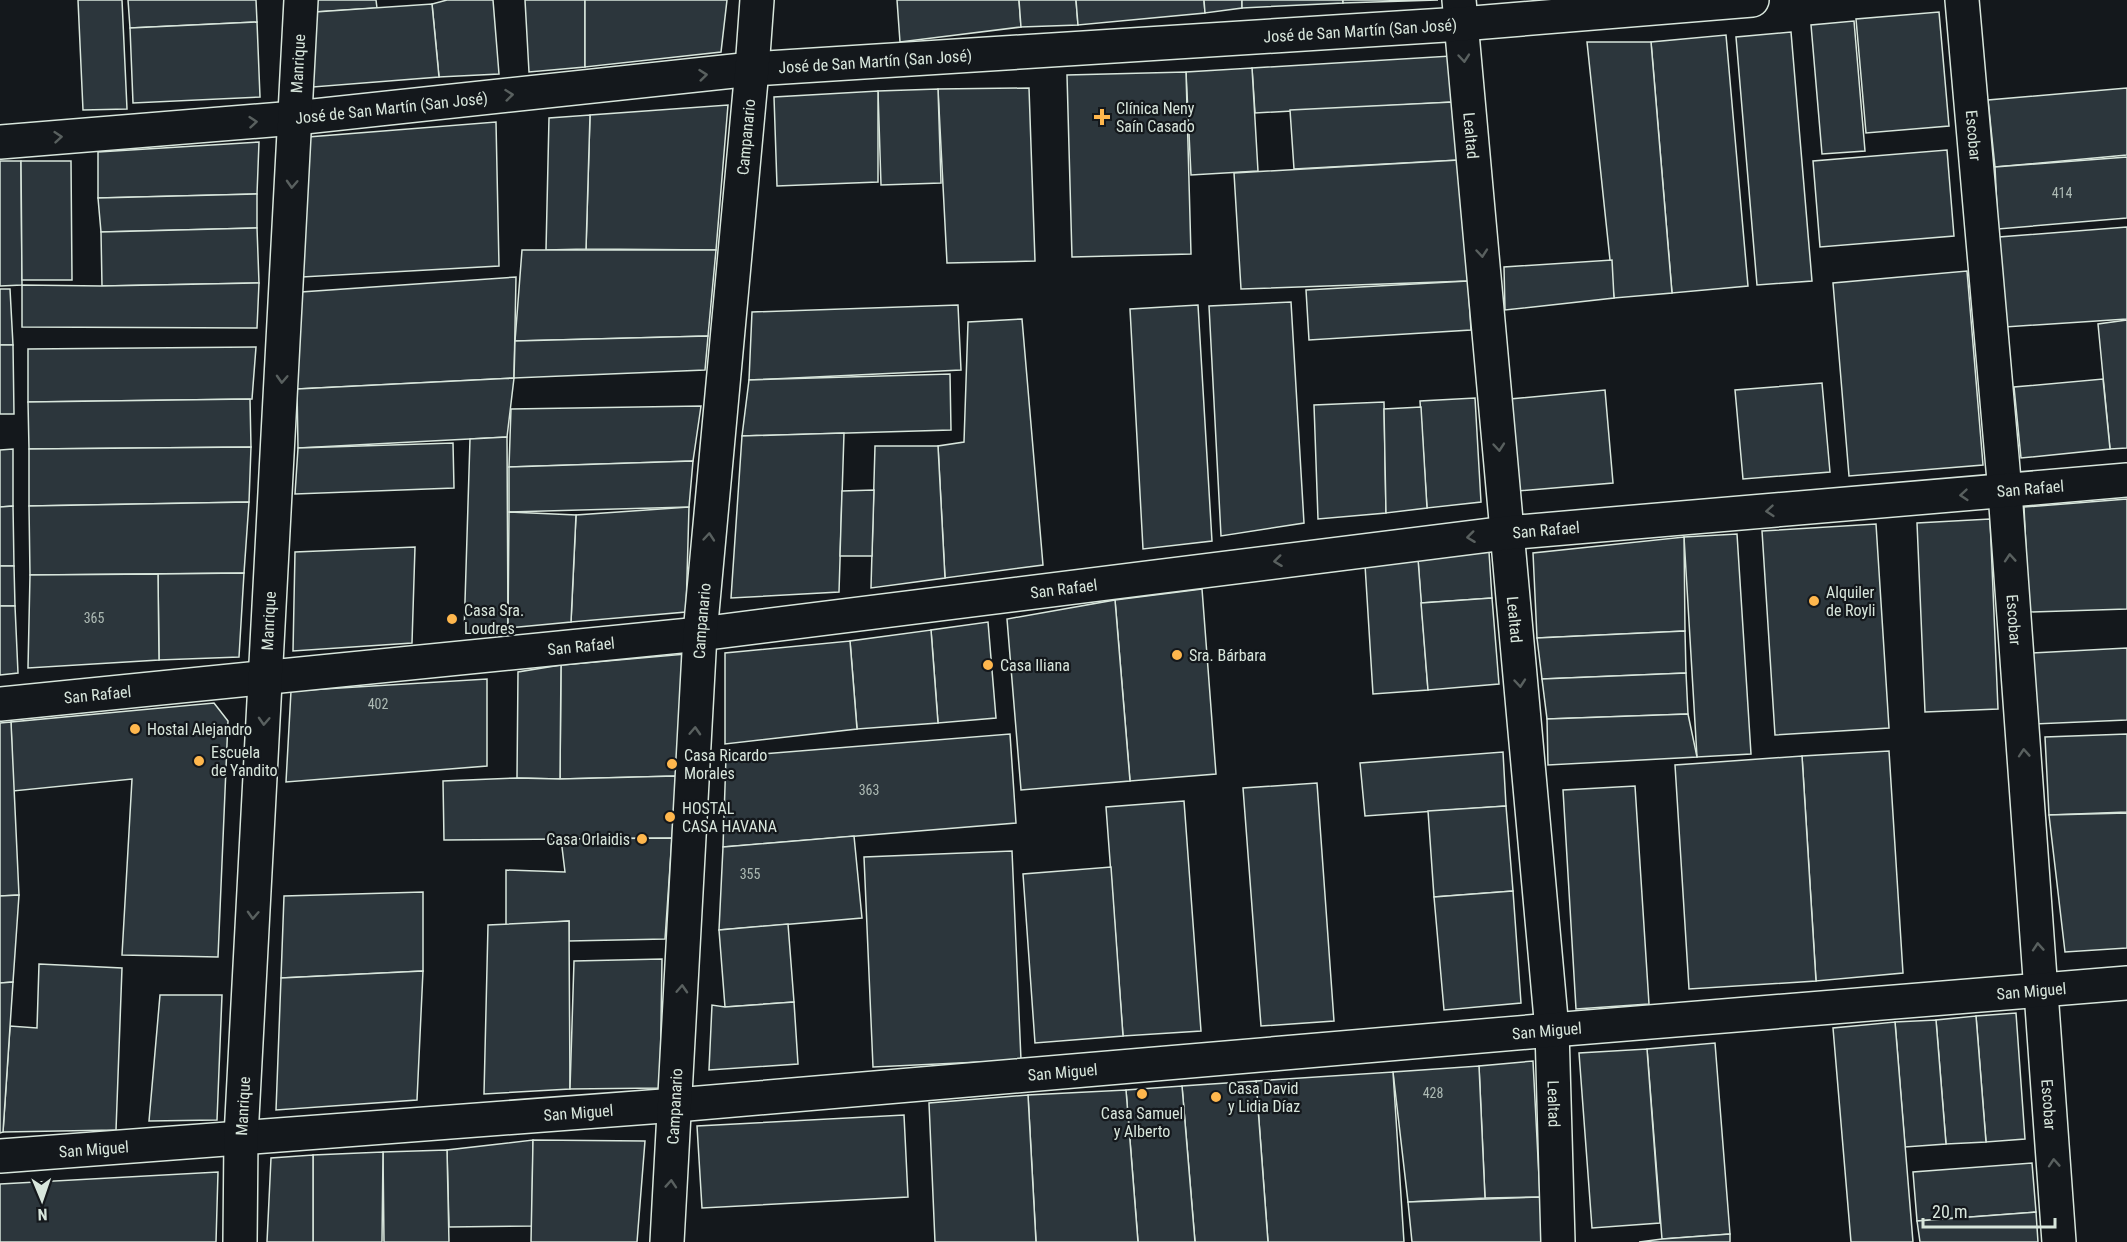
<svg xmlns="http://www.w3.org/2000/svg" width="2127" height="1242" viewBox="0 0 2127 1242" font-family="'Roboto Condensed',sans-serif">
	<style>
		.building { fill: #2c363c; stroke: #d8e6dc; stroke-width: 1.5 }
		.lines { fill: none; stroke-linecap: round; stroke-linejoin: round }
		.minor-casing { stroke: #d8e6dc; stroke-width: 36 }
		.minor { stroke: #14181c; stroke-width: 33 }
		.oneway { stroke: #59605f }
		.poi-dot { fill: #ffb74d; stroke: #14181c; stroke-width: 2 }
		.labels { text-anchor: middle; stroke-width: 4.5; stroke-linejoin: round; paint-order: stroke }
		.number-label { font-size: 14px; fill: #adbab4 }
		.street-label { font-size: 16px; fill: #d8e6dc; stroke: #14181c }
		.poi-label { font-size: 16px; fill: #d8e6dc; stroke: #14181c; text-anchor: start }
	</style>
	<rect width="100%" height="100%" fill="#14181c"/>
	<g class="building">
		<polygon points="78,0 122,0 127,109 83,110"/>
		<polygon points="128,0 256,0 257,22 130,28"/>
		<polygon points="316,0 376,0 377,8 315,12"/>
		<polygon points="447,0 493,0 499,74 439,77 432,4"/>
		<polygon points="525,0 585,0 585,67 529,72"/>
		<polygon points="585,0 727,0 721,52 585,67"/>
		<polygon points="897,0 1019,0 1021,27 900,42"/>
		<polygon points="1019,0 1076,0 1078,25 1021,27"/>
		<polygon points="1076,0 1204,0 1205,13 1078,25"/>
		<polygon points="1204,0 1242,0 1242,8 1205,13"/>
		<polygon points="1242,0 1343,0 1343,3 1242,8"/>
		<polygon points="1343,0 1438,0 1343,3"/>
		<polygon points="432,4 439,77 313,87 315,12"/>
		<polygon points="1939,12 1949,126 1866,133 1856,19"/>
		<polygon points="1854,21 1865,151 1822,154 1811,25"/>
		<polygon points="257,22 260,97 133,103 130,28"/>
		<polygon points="1791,32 1812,281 1757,285 1736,37"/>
		<polygon points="1726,35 1748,286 1672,293 1651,42"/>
		<polygon points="1587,42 1651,42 1672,293 1614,298"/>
		<polygon points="1451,56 1453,102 1255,113 1252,68"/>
		<polygon points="1252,68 1258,171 1191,175 1186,72"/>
		<polygon points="1186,72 1191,254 1072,257 1067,75"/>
		<polygon points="1029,88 1035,261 947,263 938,89"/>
		<polygon points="2127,88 2127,155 1995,167 1988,100"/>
		<polygon points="938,89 941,183 881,185 878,91"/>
		<polygon points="878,91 878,182 777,186 774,97"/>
		<polygon points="1453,102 1459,160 1294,169 1290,110"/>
		<polygon points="728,105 716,250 586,249 590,115"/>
		<polygon points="590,115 586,249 546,250 549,118"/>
		<polygon points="496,122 499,266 302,277 308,137"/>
		<polygon points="259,142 257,194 98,198 98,152"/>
		<polygon points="1947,150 1954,236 1820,247 1813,161"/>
		<polygon points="2127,157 2127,218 1998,229 1995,167"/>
		<polygon points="1459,160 1468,281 1241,289 1234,173"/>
		<polygon points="0,161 21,161 22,285 0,286"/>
		<polygon points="21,161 71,161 72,280 22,280"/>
		<polygon points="257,194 257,228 101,232 98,198"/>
		<polygon points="2127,227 2127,319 2005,327 1999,237"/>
		<polygon points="257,228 259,283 102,286 101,232"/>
		<polygon points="522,250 716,250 708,336 515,341"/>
		<polygon points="1612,260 1614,298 1505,310 1504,267"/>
		<polygon points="1967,271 1983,465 1849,476 1833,283"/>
		<polygon points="516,277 514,378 297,389 301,292"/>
		<polygon points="1468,281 1471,330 1309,340 1306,290"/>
		<polygon points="259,283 257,328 22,327 22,285 102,286"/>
		<polygon points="0,289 10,289 13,345 0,345"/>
		<polygon points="1291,302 1304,523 1221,536 1209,306"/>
		<polygon points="958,305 961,370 749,380 752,312"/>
		<polygon points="1198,305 1212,541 1143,549 1130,309"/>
		<polygon points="1022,319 1043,565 945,578 938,446 964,442 968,322"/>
		<polygon points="2127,320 2127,448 2110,449 2098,324"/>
		<polygon points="708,336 705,370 514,378 515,341"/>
		<polygon points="0,345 13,345 14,414 0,414"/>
		<polygon points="256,347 252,399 28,402 28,349"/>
		<polygon points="950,374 951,430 742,436 749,380"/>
		<polygon points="514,378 507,437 298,448 297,389"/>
		<polygon points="2103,379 2110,449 2021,458 2014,387"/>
		<polygon points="1822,383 1830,472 1743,479 1735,390"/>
		<polygon points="1605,390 1613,483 1518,491 1510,399"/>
		<polygon points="1475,398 1481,502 1427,508 1420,401"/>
		<polygon points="250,399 251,447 29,449 28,402"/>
		<polygon points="1384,402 1386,513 1318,519 1314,405"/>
		<polygon points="701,406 693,461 509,467 511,409"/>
		<polygon points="1421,407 1427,508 1386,513 1384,409"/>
		<polygon points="844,433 839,592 731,598 742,436"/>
		<polygon points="507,437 508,628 464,634 470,439"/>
		<polygon points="453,443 454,488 295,494 298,448"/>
		<polygon points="875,446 938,446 945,578 871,588"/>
		<polygon points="251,447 249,502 29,506 29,449"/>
		<polygon points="13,449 13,506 0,507 0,450"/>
		<polygon points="693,461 689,507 509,512 509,467"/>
		<polygon points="874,490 872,556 840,556 842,491"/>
		<polygon points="2127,499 2127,609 2029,612 2024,507"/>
		<polygon points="249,502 244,573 30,575 29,506"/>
		<polygon points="13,506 14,566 0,566 0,507"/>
		<polygon points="689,507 686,612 571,622 576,515"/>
		<polygon points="509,512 576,515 571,622 508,628"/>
		<polygon points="1990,519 1998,709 1925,712 1917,523"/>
		<polygon points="1876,524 1889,728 1775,735 1762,531"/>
		<polygon points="1737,534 1751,754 1697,757 1684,537"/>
		<polygon points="1684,537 1685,631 1537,638 1533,553"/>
		<polygon points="415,547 412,643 293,651 295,552"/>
		<polygon points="1489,552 1492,598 1421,603 1418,559"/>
		<polygon points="1418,559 1428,690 1373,694 1365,565"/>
		<polygon points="0,566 14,566 15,606 0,606"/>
		<polygon points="244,573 239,657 159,660 158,574"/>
		<polygon points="158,574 159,660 28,668 30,575"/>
		<polygon points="1202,589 1216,774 1130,781 1115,600"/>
		<polygon points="1492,598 1499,684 1428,690 1421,603"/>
		<polygon points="1115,600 1130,781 1021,790 1007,619"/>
		<polygon points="0,606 15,606 18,673 0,675"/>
		<polygon points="988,622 996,718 938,723 931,630"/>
		<polygon points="931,630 938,723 857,729 850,641"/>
		<polygon points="1685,631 1686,673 1542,679 1537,638"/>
		<polygon points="850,641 857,729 725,744 725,653"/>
		<polygon points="2127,648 2127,720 2034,724 2031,653"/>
		<polygon points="686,654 676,776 560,779 561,665"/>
		<polygon points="561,665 560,779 517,778 518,672"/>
		<polygon points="1686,673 1688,714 1547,719 1542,679"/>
		<polygon points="487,679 487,766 286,782 291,691"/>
		<polygon points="214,703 228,721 218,957 122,955 132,779 13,791 11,722"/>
		<polygon points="1688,714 1697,757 1548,765 1547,719"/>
		<polygon points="11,722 19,895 0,896 0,723"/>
		<polygon points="1010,734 1016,823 723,847 726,757"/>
		<polygon points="2127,734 2127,812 2049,815 2045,737"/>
		<polygon points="1889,751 1903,973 1816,981 1802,756"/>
		<polygon points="1503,752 1506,806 1365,816 1360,763"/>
		<polygon points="1802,756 1816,981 1689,989 1675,765"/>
		<polygon points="676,776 672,838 444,840 443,781 517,778 560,779"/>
		<polygon points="1317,783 1334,1021 1261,1026 1243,788"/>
		<polygon points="1635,786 1649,1004 1576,1009 1563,790"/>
		<polygon points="1184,801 1201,1031 1123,1036 1106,807"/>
		<polygon points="1506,806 1513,891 1434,897 1428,811"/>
		<polygon points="2127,813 2127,948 2065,952 2049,815"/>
		<polygon points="854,836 862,918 719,930 723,847"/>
		<polygon points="672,838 665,939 569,941 569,921 506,925 506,870 565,872 561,839"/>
		<polygon points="1012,851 1021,1060 873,1067 864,857"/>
		<polygon points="1111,867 1123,1036 1035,1043 1023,874"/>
		<polygon points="1513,891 1521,1003 1444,1010 1434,897"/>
		<polygon points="423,892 423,971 281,978 284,896"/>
		<polygon points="19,895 13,982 0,983 0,896"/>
		<polygon points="569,921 570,1089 484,1094 488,925"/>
		<polygon points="788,924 794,1002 725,1007 719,930"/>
		<polygon points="662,959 660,1088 570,1089 574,961"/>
		<polygon points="39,964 122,968 116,1130 3,1132 10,1026 37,1028"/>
		<polygon points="423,971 417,1100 276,1110 281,978"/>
		<polygon points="13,982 3,1132 0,1133 0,983"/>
		<polygon points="160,995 222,995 217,1120 149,1121"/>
		<polygon points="794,1002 798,1064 709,1070 712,1005 725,1007"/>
		<polygon points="2016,1013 2025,1139 1986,1142 1976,1016"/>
		<polygon points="1976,1016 1986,1142 1946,1144 1936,1020"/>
		<polygon points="1936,1020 1946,1144 1905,1147 1895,1022"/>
		<polygon points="1895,1022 1913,1242 1851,1242 1833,1028"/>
		<polygon points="1715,1043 1730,1234 1662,1239 1647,1049"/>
		<polygon points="1647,1049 1660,1223 1592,1228 1579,1053"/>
		<polygon points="1533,1061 1540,1197 1485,1198 1479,1066"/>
		<polygon points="1479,1066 1485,1198 1408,1202 1393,1072"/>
		<polygon points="1393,1072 1404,1242 1268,1242 1256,1081"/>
		<polygon points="1256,1081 1268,1242 1195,1242 1182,1086"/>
		<polygon points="1182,1086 1195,1242 1138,1242 1126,1090"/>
		<polygon points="1126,1090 1138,1242 1036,1242 1028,1095"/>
		<polygon points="1028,1095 1036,1242 935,1242 929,1103"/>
		<polygon points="904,1115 908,1197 702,1208 697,1126"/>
		<polygon points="533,1140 532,1226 449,1227 447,1150"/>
		<polygon points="533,1140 645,1141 637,1242 531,1242"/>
		<polygon points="447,1150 449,1242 384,1242 383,1152"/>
		<polygon points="383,1152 382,1242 313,1242 313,1155"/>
		<polygon points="313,1155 313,1242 267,1242 271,1158"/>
		<polygon points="2032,1163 2036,1212 1917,1221 1913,1172"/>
		<polygon points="218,1172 216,1242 0,1242 0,1184"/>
		<polygon points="1540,1197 1542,1242 1412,1242 1408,1202"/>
		<polygon points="2036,1212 2038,1242 1920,1242 1917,1221"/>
		<polygon points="1730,1234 1730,1242 1639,1242 1662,1239"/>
	</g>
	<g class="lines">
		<g class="minor-casing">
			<g id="minor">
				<path id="s1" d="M1459 0 1552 1030 1558 1242"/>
				<path id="s2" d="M1962 0 2005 492 2059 1242"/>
				<path id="s3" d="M0 142 295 118 752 69 1461 24 1752 0"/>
				<path id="s4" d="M0 704 700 634 1506 533 2127 480"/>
				<path id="s5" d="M0 1156 676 1105 1552 1030 2127 983"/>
				<path id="s6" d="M240 1242 241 1137 301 0"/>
				<path id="s7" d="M667 1242 700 634 752 69 757 0"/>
			</g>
		</g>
		<use href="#minor" class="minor"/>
	</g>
	<defs><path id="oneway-chevron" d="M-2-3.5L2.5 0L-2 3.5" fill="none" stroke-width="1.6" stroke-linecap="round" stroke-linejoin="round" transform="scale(1.5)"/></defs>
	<g class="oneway">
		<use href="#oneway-chevron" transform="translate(1464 58) rotate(85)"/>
		<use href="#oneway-chevron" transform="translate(703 75) rotate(-6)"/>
		<use href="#oneway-chevron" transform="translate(509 95) rotate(-6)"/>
		<use href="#oneway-chevron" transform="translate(253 122) rotate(-5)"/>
		<use href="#oneway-chevron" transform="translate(58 137) rotate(-5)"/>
		<use href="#oneway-chevron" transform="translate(292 184) rotate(93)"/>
		<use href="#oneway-chevron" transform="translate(1482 253) rotate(85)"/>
		<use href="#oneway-chevron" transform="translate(282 379) rotate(93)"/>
		<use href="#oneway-chevron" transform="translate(1499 447) rotate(85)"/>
		<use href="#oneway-chevron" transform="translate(1964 495) rotate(175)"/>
		<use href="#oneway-chevron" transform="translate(1770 511) rotate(175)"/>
		<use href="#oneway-chevron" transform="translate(709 537) rotate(-85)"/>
		<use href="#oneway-chevron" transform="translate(1471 537) rotate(173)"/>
		<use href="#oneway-chevron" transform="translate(2010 558) rotate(-94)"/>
		<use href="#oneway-chevron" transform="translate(1278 561) rotate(173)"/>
		<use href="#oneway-chevron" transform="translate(1520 683) rotate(85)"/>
		<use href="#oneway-chevron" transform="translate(264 721) rotate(93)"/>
		<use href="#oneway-chevron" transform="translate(695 731) rotate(-87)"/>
		<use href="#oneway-chevron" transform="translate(2024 753) rotate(-94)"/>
		<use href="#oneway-chevron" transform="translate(253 915) rotate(93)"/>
		<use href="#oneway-chevron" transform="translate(2038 947) rotate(-94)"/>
		<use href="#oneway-chevron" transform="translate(682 989) rotate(-87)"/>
		<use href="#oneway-chevron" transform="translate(2054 1163) rotate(-94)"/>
		<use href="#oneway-chevron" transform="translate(671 1184) rotate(-86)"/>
	</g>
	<g class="poi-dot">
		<path d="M1099 108h6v6h6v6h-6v6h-6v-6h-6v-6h6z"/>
		<circle cx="1814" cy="601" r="6"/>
		<circle cx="452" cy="619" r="6"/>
		<circle cx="1177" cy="655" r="6"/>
		<circle cx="988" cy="665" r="6"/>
		<circle cx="135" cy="729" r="6"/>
		<circle cx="199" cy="761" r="6"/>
		<circle cx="672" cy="764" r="6"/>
		<circle cx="670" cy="817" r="6"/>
		<circle cx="642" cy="839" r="6"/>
		<circle cx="1142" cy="1094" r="6"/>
		<circle cx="1216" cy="1097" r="6"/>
	</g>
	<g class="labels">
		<g class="number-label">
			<text x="2062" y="198">414</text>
			<text x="94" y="623">365</text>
			<text x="378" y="709">402</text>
			<text x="869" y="795">363</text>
			<text x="750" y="879">355</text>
			<text x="1433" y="1098">428</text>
		</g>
		<g class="street-label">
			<text dy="6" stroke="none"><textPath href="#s3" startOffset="1365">José de San Martín (San José)</textPath></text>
			<text dy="6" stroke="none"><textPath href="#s3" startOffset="879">José de San Martín (San José)</textPath></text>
			<text dy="6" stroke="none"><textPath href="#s6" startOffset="1180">Manrique</textPath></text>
			<text dy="6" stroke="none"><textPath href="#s3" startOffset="393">José de San Martín (San José)</textPath></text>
			<text dy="6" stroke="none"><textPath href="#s7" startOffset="1108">Campanario</textPath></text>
			<text dy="6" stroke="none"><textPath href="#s2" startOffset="136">Escobar</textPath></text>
			<text dy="6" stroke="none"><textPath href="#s1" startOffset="136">Lealtad</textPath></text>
			<text dy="6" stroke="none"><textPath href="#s4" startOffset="2042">San Rafael</textPath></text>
			<text dy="6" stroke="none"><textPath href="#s4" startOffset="1556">San Rafael</textPath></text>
			<text dy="6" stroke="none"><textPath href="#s4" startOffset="1070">San Rafael</textPath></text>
			<text dy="6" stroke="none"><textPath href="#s7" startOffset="622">Campanario</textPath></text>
			<text dy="6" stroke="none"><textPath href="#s6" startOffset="622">Manrique</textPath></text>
			<text dy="6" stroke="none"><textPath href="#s1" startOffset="622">Lealtad</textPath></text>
			<text dy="6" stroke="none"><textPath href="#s2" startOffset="622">Escobar</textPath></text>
			<text dy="6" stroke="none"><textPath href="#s4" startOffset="584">San Rafael</textPath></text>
			<text dy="6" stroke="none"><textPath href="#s4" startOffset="98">San Rafael</textPath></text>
			<text dy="6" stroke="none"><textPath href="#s5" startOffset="2038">San Miguel</textPath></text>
			<text dy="6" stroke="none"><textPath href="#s5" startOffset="1552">San Miguel</textPath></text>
			<text dy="6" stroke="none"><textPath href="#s5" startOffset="1066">San Miguel</textPath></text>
			<text dy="6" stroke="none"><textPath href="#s1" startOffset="1108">Lealtad</textPath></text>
			<text dy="6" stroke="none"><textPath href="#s2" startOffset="1108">Escobar</textPath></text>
			<text dy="6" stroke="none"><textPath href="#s6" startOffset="136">Manrique</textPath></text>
			<text dy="6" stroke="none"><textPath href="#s7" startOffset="136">Campanario</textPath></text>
			<text dy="6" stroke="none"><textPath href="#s5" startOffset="580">San Miguel</textPath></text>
			<text dy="6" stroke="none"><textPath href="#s5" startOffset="94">San Miguel</textPath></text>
		</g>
		<g class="poi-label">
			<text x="1116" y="114">Clínica Neny<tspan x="1116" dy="18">Saín Casado</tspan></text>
			<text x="1826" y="598">Alquiler<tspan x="1826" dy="18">de Royli</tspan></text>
			<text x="464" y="616">Casa Sra.<tspan x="464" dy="18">Loudres</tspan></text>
			<text x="1189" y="661">Sra. Bárbara</text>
			<text x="1000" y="671">Casa Iliana</text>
			<text x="147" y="735">Hostal Alejandro</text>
			<text x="211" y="758">Escuela<tspan x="211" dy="18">de Yandito</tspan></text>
			<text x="684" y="761">Casa Ricardo<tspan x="684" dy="18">Morales</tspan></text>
			<text x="682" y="814">HOSTAL<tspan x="682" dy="18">CASA HAVANA</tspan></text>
			<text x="630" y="845" text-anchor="end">Casa Orlaidis</text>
			<text x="1228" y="1094">Casa David<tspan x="1228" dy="18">y Lidia Díaz</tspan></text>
			<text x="1142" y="1119" text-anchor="middle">Casa Samuel<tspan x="1142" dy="18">y Alberto</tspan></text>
		</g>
	</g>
	<g transform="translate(42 1200) rotate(178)" stroke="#14181c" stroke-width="4.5" paint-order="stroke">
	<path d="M0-4.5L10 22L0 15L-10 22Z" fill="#d8e6dc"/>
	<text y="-9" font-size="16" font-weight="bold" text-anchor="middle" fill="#d8e6dc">N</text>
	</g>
	<path d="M1923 1218v9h132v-9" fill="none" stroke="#d8e6dc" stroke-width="3"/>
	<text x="1932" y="1218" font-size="18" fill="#d8e6dc" stroke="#14181c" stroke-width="4.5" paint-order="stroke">20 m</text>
</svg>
